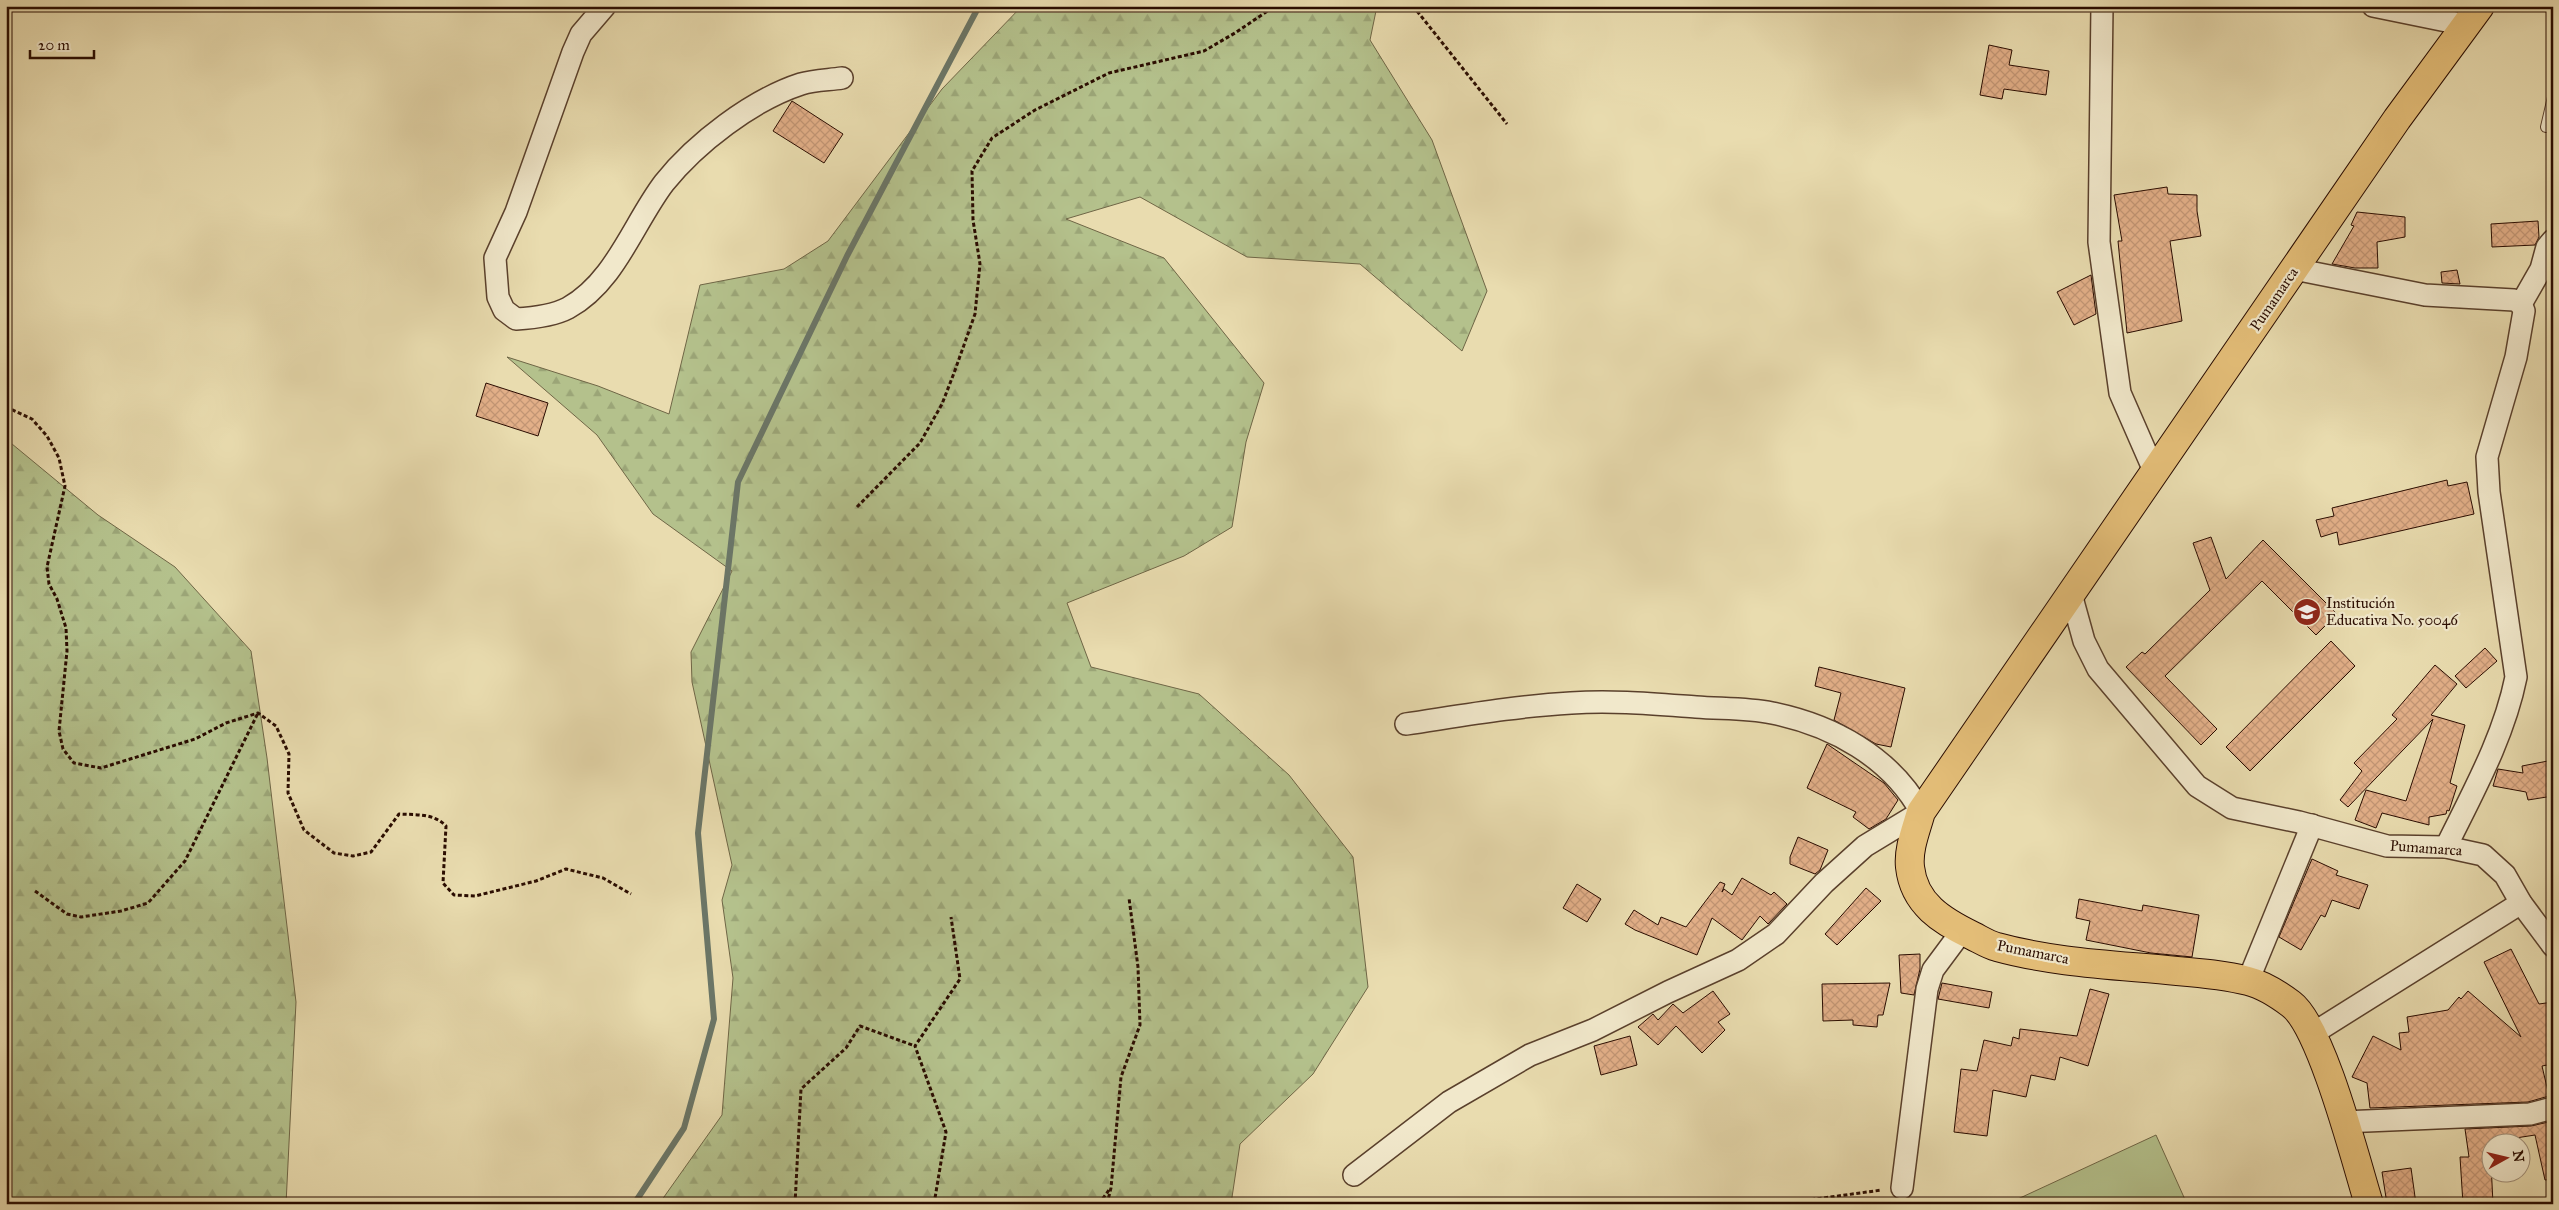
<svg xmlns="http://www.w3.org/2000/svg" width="2559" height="1210" viewBox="0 0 2559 1210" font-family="'IM FELL Great Primer',serif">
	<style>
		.green { fill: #b4c18c; stroke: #6f6646 }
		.forest { fill: url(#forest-firs); stroke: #6f6646 }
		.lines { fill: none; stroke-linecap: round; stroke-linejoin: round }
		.stream { stroke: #6b7667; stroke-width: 6 }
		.building { fill: url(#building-cross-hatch); stroke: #2a0c00 }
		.lane-casing { stroke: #5a402c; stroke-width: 12 }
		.street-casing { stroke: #5a402c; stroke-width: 24 }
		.primary-casing { stroke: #2a0c00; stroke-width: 30 }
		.path { stroke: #2a0c00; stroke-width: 3; stroke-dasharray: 4 2.5; stroke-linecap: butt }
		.lane { stroke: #f1e8cb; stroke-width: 10 }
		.street { stroke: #f1e8cb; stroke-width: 21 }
		.primary { stroke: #e4be78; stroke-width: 28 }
		.labels { text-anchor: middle; stroke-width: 4.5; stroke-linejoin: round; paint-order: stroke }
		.street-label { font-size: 15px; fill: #2a0c00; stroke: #f1e8cb }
		.poi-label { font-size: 15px; fill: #2a0c00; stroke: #f1e8cb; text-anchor: start }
	</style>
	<defs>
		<pattern id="forest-firs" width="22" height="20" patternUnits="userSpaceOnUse" patternTransform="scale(1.25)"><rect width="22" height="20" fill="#b4c18c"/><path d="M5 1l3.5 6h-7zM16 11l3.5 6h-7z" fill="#9ba577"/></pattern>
		<pattern id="building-cross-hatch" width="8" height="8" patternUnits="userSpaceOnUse" patternTransform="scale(1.25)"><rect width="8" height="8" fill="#e2af88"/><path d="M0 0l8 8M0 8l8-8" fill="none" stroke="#c29574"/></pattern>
	</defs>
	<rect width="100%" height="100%" fill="#e9dcaf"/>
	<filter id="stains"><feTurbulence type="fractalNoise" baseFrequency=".004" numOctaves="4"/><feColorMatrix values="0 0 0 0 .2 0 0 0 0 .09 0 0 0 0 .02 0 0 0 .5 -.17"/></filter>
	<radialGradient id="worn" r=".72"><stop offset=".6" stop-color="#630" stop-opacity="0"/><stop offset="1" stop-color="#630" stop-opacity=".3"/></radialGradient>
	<polygon class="green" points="2156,1135 2187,1204 2007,1204"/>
	<g class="forest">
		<polygon points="1022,6 1377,6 1370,40 1432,140 1487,291 1462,351 1360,264 1247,257 1140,197 1066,219 1164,258 1264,383 1246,442 1232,527 1184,556 1067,603 1091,667 1199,694 1289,775 1353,857 1368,987 1313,1074 1240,1144 1231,1204 659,1204 722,1115 733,978 722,900 732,865 692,682 691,652 732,571 653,514 597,435 507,357 598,386 669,414 700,285 784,269 828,241 942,89"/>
		<polygon points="6,439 98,515 175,567 251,651 267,758 296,1002 286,1204 6,1204"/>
	</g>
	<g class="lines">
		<polyline class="stream" points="634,1204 684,1128 714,1019 698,833 738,482 847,256 979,6"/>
	</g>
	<g class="building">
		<polygon points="1989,45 2012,50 2009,65 2049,71 2046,95 2004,89 2002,99 1980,95"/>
		<polygon points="792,101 843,134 824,163 773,131"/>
		<polygon points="2167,187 2168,194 2197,195 2197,211 2201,236 2170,241 2182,321 2127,333 2118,241 2122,241 2114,195"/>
		<polygon points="2357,212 2405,217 2405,237 2377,242 2378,268 2355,268 2332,264 2354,226 2351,225"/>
		<polygon points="2538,221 2539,237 2535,245 2492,247 2491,224"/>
		<polygon points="2457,270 2460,284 2442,283 2441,272"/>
		<polygon points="2091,275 2096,314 2074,325 2057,292"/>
		<polygon points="486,383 548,403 538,436 476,416"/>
		<polygon points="2447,480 2448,486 2467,482 2474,514 2339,545 2337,532 2321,537 2316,520 2334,516 2332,508"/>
		<polygon points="2211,537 2226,579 2263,540 2337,614 2316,635 2262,581 2165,676 2217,729 2201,745 2126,667 2142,652 2145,654 2210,590 2193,543"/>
		<polygon points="2331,641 2355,666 2250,771 2226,747"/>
		<polygon points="2485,648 2497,661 2466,688 2455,676"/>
		<polygon points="2435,665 2457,684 2431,715 2465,725 2450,783 2457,786 2449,811 2447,810 2446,814 2429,817 2429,825 2382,813 2376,828 2355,820 2366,790 2406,801 2433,719 2348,807 2340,800 2362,771 2354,763 2397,719 2392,715"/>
		<polygon points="1819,667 1905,688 1891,747 1876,744 1834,720 1841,693 1815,686"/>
		<polygon points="1827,744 1884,783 1898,800 1886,819 1869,829 1853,817 1856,812 1807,788"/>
		<polygon points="2553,760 2553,796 2528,800 2526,792 2493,786 2498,769 2523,773 2522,766"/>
		<polygon points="1798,837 1828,850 1820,870 1815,874 1790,864 1790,857"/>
		<polygon points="2312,859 2338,871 2336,875 2368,885 2359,909 2332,900 2325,917 2321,915 2301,950 2279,937"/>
		<polygon points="1742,878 1771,895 1774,892 1787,904 1768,924 1760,916 1742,940 1712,918 1697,955 1635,930 1625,924 1634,910 1658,925 1661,917 1686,927 1720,882 1725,884 1722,892 1724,889 1732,895"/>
		<polygon points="1577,884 1601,899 1587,922 1563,908"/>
		<polygon points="1866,888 1881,901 1837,945 1825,934"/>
		<polygon points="2079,899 2142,911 2143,905 2199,915 2192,957 2151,953 2086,940 2090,921 2076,918"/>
		<polygon points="2511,949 2539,1004 2553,1002 2553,1064 2542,1066 2549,1096 2528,1102 2370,1108 2367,1083 2352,1077 2373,1036 2401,1050 2399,1033 2409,1032 2407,1017 2448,1010 2459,997 2461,999 2468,991 2521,1037 2484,962"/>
		<polygon points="1920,954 1920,969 1914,995 1901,993 1899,955"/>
		<polygon points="1890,983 1883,1015 1878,1015 1877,1027 1853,1025 1853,1020 1823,1021 1822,984"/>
		<polygon points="1942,983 1992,992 1989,1008 1938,999"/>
		<polygon points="2090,989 2109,994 2088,1066 2060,1057 2055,1080 2031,1075 2026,1097 1993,1090 1987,1136 1954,1132 1961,1069 1977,1071 1984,1040 2011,1046 2013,1037 2019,1039 2020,1029 2077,1036"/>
		<polygon points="1713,991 1730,1014 1718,1022 1725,1030 1702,1053 1676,1026 1658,1045 1638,1027 1653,1014 1658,1020 1673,1004 1683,1013"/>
		<polygon points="1630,1036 1637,1065 1601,1075 1594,1046"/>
		<polygon points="2553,1121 2553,1179 2545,1180 2535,1135 2490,1142 2493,1204 2463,1204 2460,1157 2469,1157 2465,1129 2531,1126"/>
		<polygon points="2411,1168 2416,1204 2387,1204 2382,1172"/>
	</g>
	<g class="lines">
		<g class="lane-casing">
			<polyline id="lane" points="2546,127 2553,97"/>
		</g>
		<g class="street-casing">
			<g id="street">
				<path d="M605 6 581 34 573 52 516 212 495 258 498 297 504 310 516 319C533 318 553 316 568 308 615 282 633 224 664 183 696 143 752 100 801 84 814 80 829 80 842 78"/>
				<polyline points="2102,6 2099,242 2120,393 2155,473"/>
				<polyline points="2373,6 2466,25"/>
				<path d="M2294 269 2425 295 2514 300 2521 304 2524 311 2516 357 2487 457 2489 492 2516 677C2504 737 2473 792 2446 847"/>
				<polyline points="2521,304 2541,269 2547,247 2553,240"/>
				<polyline points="2071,594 2084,641 2098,669 2197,786 2232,808 2299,822 2387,846 2446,847 2483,855 2505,875 2521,903 2553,946"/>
				<polyline points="2248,981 2312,825"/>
				<polyline points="2312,1034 2521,903"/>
				<polyline points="2343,1122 2530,1114 2553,1108"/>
				<path d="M1354 1175 1449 1102 1530 1055 1593 1030 1668 992 1738 960 1776 934 1824 883 1865 846 1921 812C1891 757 1832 725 1772 713 1747 708 1721 709 1696 707 1655 704 1612 700 1571 703 1516 706 1460 716 1406 724"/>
				<polyline points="1902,1188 1927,989 1933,970 1962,931"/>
			</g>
		</g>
		<g class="primary-casing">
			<path id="primary" d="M2369 1204C2356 1162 2322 1027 2291 1004 2279 995 2264 985 2248 981 2225 975 2201 973 2177 971 2118 965 2055 963 1997 947 1989 945 1981 940 1973 936 1942 921 1914 904 1910 867 1908 849 1916 830 1921 812L2397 119 2480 6"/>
		</g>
		<g class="path">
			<polyline points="1413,6 1507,124"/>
			<path d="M6 407 32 419 47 436 59 458 65 486 47 567 49 584 57 599 66 628 67 651 59 731 63 749 74 763 101 768 195 739 226 723 258 713 276 726 289 754 288 793 304 830 334 853 353 856 371 852 399 814C417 815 433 813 446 826L443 883 454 895 475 896 536 881 566 869 603 878 631 894"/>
			<polyline points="857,507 920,443 942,404 954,373 975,314 980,264 973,220 972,171 992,138 1035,110 1109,73 1204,51 1235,33 1275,6"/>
			<polyline points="35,891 67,914 81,917 121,911 148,903 185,861 258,713"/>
			<polyline points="795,1204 801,1089 846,1048 860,1026 915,1046"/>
			<polyline points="934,1204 946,1132 915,1046 960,979 951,917"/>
			<polyline points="1099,1204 1109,1190"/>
			<polyline points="1107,1204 1111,1188 1121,1077 1140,1025 1138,967 1129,898"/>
			<polyline points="1779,1204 1882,1190"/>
		</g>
		<use href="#lane" class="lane"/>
		<use href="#street" class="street"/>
		<use href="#primary" class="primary"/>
	</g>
	<defs>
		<g id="school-disc" transform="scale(1.4375)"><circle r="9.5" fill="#8f2418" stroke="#f1e8cb"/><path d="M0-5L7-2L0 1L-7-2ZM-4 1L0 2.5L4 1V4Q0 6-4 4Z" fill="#fff"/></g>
	</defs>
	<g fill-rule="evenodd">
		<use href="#school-disc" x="2307" y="612"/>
	</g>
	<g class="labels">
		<g class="street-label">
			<text transform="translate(2274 299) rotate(-56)" y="5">Pumamarca</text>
			<text transform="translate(2426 848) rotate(4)" y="5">Pumamarca</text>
			<text transform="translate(2033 952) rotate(11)" y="5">Pumamarca</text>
		</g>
		<g class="poi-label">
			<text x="2326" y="608">Institución<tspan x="2326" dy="17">Educativa No. 50046</tspan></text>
		</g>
	</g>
	<rect width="2559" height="1210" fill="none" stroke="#e9dcaf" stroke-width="25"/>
	<rect x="8" y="8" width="2544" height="1195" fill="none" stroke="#2a0c00" stroke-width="2.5"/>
	<rect x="12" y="12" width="2534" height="1185" fill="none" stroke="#2a0c00"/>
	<g transform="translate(2506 1158) rotate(82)"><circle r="24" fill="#f1e8cb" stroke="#a1907a"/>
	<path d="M0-4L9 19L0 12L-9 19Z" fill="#8f2418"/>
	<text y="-8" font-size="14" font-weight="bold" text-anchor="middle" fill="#2a0c00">N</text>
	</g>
	<path d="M30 50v8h64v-8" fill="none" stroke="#2a0c00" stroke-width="2.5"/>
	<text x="38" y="50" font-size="15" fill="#2a0c00" stroke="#f1e8cb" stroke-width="4" paint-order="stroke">20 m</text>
	<rect width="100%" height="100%" filter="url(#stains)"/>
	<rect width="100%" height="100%" fill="url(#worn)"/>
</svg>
